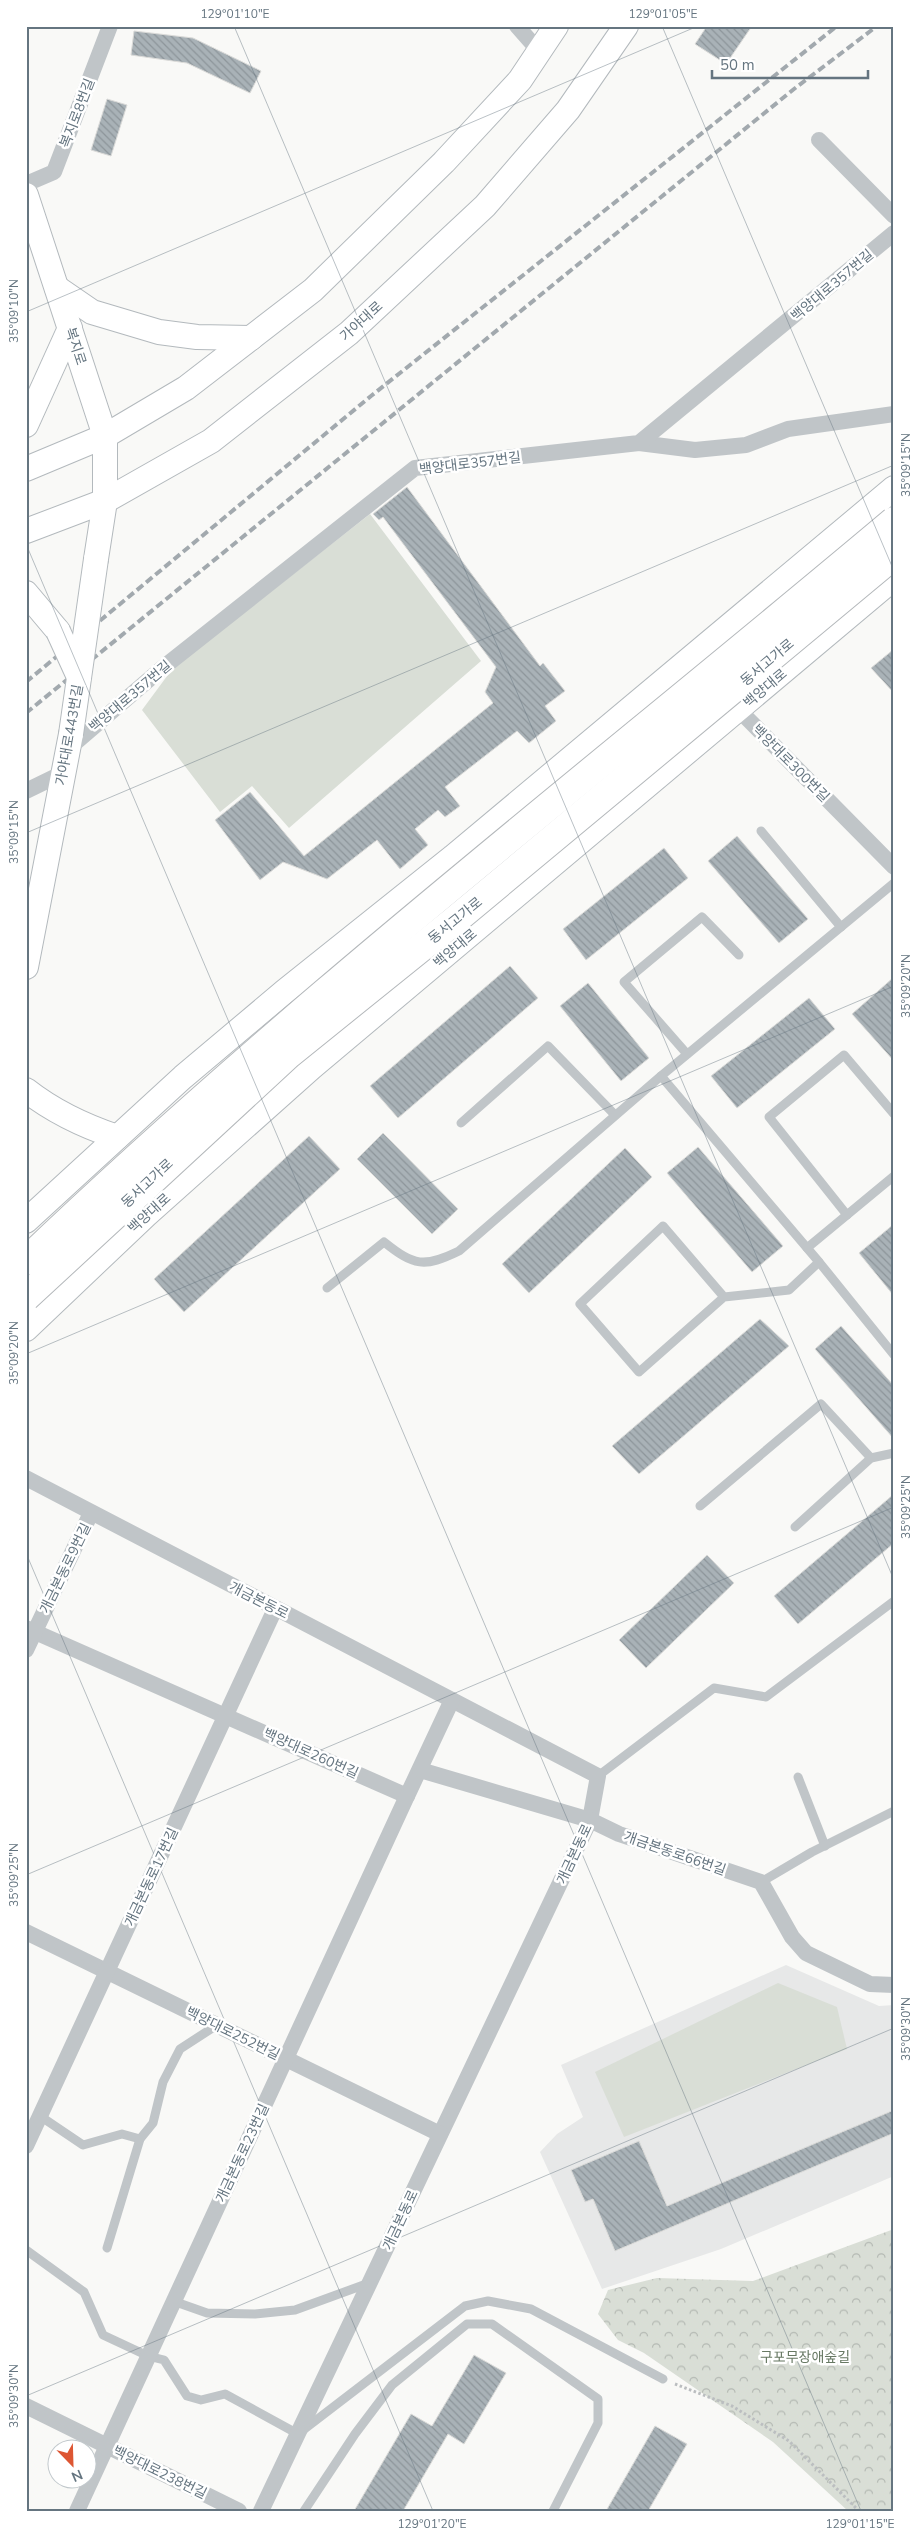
<svg xmlns="http://www.w3.org/2000/svg" width="920" height="2537" viewBox="0 0 920 2537" font-family="'Nunito Sans','Noto Sans KR',sans-serif">
	<style>
		.built { fill: #e7e8e8 }
		.forest { fill: url(#forest-crowns) }
		.green { fill: #d9ded6 }
		.building { fill: url(#building-back-hatch); stroke: #dbdbd9 }
		.lines { fill: none; stroke-linecap: round; stroke-linejoin: round }
		.secondary-casing { stroke: #b3b9bd; stroke-width: 26 }
		.path { stroke: #bbbec0; stroke-width: 3; stroke-dasharray: 2.5 2.5; stroke-linecap: butt }
		.lane { stroke: #c0c5c8; stroke-width: 9 }
		.street { stroke: #c0c5c8; stroke-width: 16 }
		.secondary { stroke: #fff; stroke-width: 24 }
		.rail { stroke: #a2a9ae; stroke-width: 4; stroke-dasharray: 8 4; stroke-linecap: butt }
		.secondary-bridge-casing { stroke: #b3b9bd; stroke-width: 26; stroke-linecap: butt }
		.highway-bridge-casing { stroke: #b4b8bb; stroke-width: 30; stroke-linecap: butt }
		.secondary-bridge { stroke: #fff; stroke-width: 24 }
		.highway-bridge { stroke: #fff; stroke-width: 28 }
		.ticks { fill: none; stroke: #657580; stroke-width: 1; stroke-opacity: 0.45 }
		.labels { text-anchor: middle; stroke-width: 5; stroke-linejoin: round; paint-order: stroke }
		.street-label { font-size: 14px; fill: #657580; stroke: #fff }
		.park-label { font-size: 14px; fill: #687964; stroke: #fff }
		.neatline { fill: none; stroke: #657580; stroke-width: 2 }
		.ticks-label { font-size: 12px; text-anchor: middle; fill: #657580 }
	</style>
	<defs>
		<pattern id="forest-crowns" width="20" height="18" patternUnits="userSpaceOnUse" patternTransform="scale(1.25)"><rect width="20" height="18" fill="#d9ded6"/><path d="M2 6a3 3 0 1 1 6 0M12 15a3 3 0 1 1 6 0" fill="none" stroke="#b4b9b3"/></pattern>
		<pattern id="building-back-hatch" width="6" height="6" patternUnits="userSpaceOnUse" patternTransform="scale(1.25)"><rect width="6" height="6" fill="#a9b2b7"/><path d="M-1 5l2 2M0 0l6 6M5-1l2 2" fill="none" stroke="#8d959a"/></pattern>
	</defs>
	<rect width="100%" height="100%" fill="#f9f9f7"/>
	<polygon class="built" points="786,1965 879,2006 894,2005 894,2176 721,2249 602,2289 540,2152 557,2134 583,2117 561,2065"/>
	<polygon class="forest" points="894,2229 894,2511 848,2511 773,2442 644,2353 618,2340 598,2314 608,2290 657,2278 753,2281"/>
	<g class="green">
		<polygon points="370,514 481,661 289,828 252,786 220,812 142,710 173,668"/>
		<polygon points="778,1983 837,2007 847,2049 624,2137 595,2072"/>
	</g>
	<g class="building">
		<polygon points="707,26 752,26 726,64 695,44"/>
		<polygon points="134,31 193,38 261,71 250,93 187,63 131,55"/>
		<polygon points="107,99 127,105 111,156 91,150"/>
		<polygon points="407,487 540,666 543,663 565,691 545,706 556,721 529,743 517,731 445,787 460,806 445,817 438,810 415,829 428,845 400,869 377,840 327,879 283,862 260,880 215,820 250,792 304,856 493,703 485,692 496,667 383,517 379,520 373,514"/>
		<polygon points="894,649 894,693 871,668"/>
		<polygon points="737,836 808,919 779,943 708,861"/>
		<polygon points="664,848 688,878 586,960 563,929"/>
		<polygon points="510,966 538,998 398,1118 370,1086"/>
		<polygon points="894,977 894,1061 852,1014"/>
		<polygon points="588,983 649,1058 621,1081 560,1006"/>
		<polygon points="809,998 835,1029 737,1108 711,1076"/>
		<polygon points="383,1133 458,1209 432,1234 357,1159"/>
		<polygon points="309,1136 340,1169 184,1312 154,1279"/>
		<polygon points="698,1147 783,1246 752,1272 667,1173"/>
		<polygon points="625,1148 652,1177 529,1293 502,1264"/>
		<polygon points="894,1224 894,1296 859,1253"/>
		<polygon points="760,1319 789,1346 639,1474 612,1446"/>
		<polygon points="841,1326 894,1386 894,1439 815,1349"/>
		<polygon points="894,1494 894,1543 798,1624 774,1596"/>
		<polygon points="707,1555 734,1583 646,1668 619,1640"/>
		<polygon points="894,2110 894,2133 615,2251 593,2199 585,2202 571,2170 639,2141 667,2206"/>
		<polygon points="474,2355 506,2373 464,2444 448,2434 403,2511 354,2511 411,2414 432,2426"/>
		<polygon points="655,2426 687,2444 648,2511 606,2511"/>
	</g>
	<g class="lines">
		<g class="secondary-casing">
			<g id="secondary">
				<polyline points="26,195 105,436 105,501 96,559"/>
				<polyline points="57,288 92,312 159,332 197,337 251,338"/>
				<polyline points="26,425 70,328"/>
				<polyline points="26,469 105,436 186,388 313,290 444,162 520,80 556,26"/>
				<polyline points="26,531 105,501 211,441 349,333 485,206 568,110 626,26"/>
				<polyline points="26,593 58,631"/>
				<polyline points="26,967 71,734"/>
				<path d="M26 1090C54 1112 84 1126 117 1137"/>
				<polyline points="26,1221 183,1077 284,992 453,857 894,488"/>
				<polyline points="26,1329 146,1215 312,1067 894,578"/>
			</g>
		</g>
		<polyline class="path" points="675,2384 732,2406 789,2441 859,2511"/>
		<g class="lane">
			<polyline points="761,831 841,927"/>
			<polyline points="687,1054 624,982 702,917 739,955"/>
			<polyline points="661,1076 819,1262 894,1355"/>
			<polyline points="461,1123 548,1046 615,1115"/>
			<polyline points="847,1215 769,1117 844,1055 894,1114"/>
			<polyline points="807,1248 894,1176"/>
			<path d="M327 1288 384 1242C414 1266 424 1268 459 1251L661 1076 894 883"/>
			<polyline points="724,1297 663,1226 580,1304 639,1372 724,1297 789,1290 819,1262"/>
			<polyline points="700,1506 821,1404 871,1458"/>
			<polyline points="795,1527 871,1458 894,1453"/>
			<polyline points="598,1776 714,1688 766,1697 894,1601"/>
			<polyline points="798,1777 825,1846"/>
			<polyline points="761,1882 812,1852 894,1811"/>
			<polyline points="40,2116 83,2145 122,2134 140,2139"/>
			<polyline points="107,2248 140,2139 153,2123 163,2082 180,2049 217,2025"/>
			<polyline points="26,2250 84,2292 103,2335 148,2356 164,2360 187,2396 201,2400 225,2394 298,2434 465,2306 488,2301 531,2309 663,2379"/>
			<polyline points="173,2301 207,2313 255,2314 295,2310 369,2283"/>
			<polyline points="304,2511 355,2434 392,2385 467,2324 492,2324 598,2399 598,2423 553,2511"/>
		</g>
		<g class="street">
			<polyline points="517,26 539,51"/>
			<polyline points="819,140 894,216"/>
			<polyline points="26,184 54,172 110,26"/>
			<polyline points="639,443 695,450 746,445 788,429 894,414"/>
			<polyline points="732,703 894,867"/>
			<polyline points="68,749 160,670 415,468 639,443 894,233"/>
			<polyline points="26,791 63,773"/>
			<polyline points="26,1478 598,1776 590,1820 261,2511"/>
			<polyline points="26,1628 407,1796 452,1700"/>
			<polyline points="26,1650 91,1513"/>
			<polyline points="420,1770 590,1820 619,1834 761,1882 792,1937 806,1953 870,1984 894,1985"/>
			<polyline points="26,1932 440,2134"/>
			<polyline points="26,2146 275,1609"/>
			<polyline points="26,2406 239,2511"/>
			<polyline points="77,2511 407,1796"/>
		</g>
		<use href="#secondary" class="secondary"/>
		<g class="rail">
			<polyline points="26,682 371,396 837,26"/>
			<polyline points="26,713 794,89 877,26"/>
		</g>
		<g class="secondary-bridge-casing">
			<g id="secondary-bridge">
				<polyline points="58,631 79,677"/>
				<polyline points="71,734 96,559"/>
			</g>
		</g>
		<g class="highway-bridge-casing">
			<g id="highway-bridge">
				<path d="M26 1261C301 998 603 766 894 521"/>
				<polyline points="26,1297 289,1054 454,921 894,555"/>
			</g>
		</g>
		<use href="#secondary-bridge" class="secondary-bridge"/>
		<use href="#highway-bridge" class="highway-bridge"/>
	</g>
	<path class="ticks" d="M234 26 894 1580M662 26 894 571M26 312 698 26M26 544 861 2511M26 833 894 465M26 1354 894 986M26 1553 433 2511M26 1875 894 1507M26 2396 894 2028"/>
	<g class="labels">
		<g class="street-label">
			<text transform="translate(77 113) rotate(-69)" y="5">복지로8번길</text>
			<text transform="translate(832 285) rotate(-40)" y="5">백양대로357번길</text>
			<text transform="translate(361 321) rotate(-42)" y="5">가야대로</text>
			<text transform="translate(76 346) rotate(72)" y="5">복지로</text>
			<text transform="translate(470 463) rotate(-7)" y="5">백양대로357번길</text>
			<text transform="translate(767 662) rotate(-40)" y="5">동서고가로</text>
			<text transform="translate(765 688) rotate(-40)" y="5">백양대로</text>
			<text transform="translate(130 696) rotate(-40)" y="5">백양대로357번길</text>
			<text transform="translate(69 735) rotate(-80)" y="5">가야대로443번길</text>
			<text transform="translate(791 763) rotate(45)" y="5">백양대로300번길</text>
			<text transform="translate(455 920) rotate(-39)" y="5">동서고가로</text>
			<text transform="translate(455 948) rotate(-40)" y="5">백양대로</text>
			<text transform="translate(147 1183) rotate(-43)" y="5">동서고가로</text>
			<text transform="translate(149 1213) rotate(-42)" y="5">백양대로</text>
			<text transform="translate(65 1568) rotate(-64)" y="5">개금본동로9번길</text>
			<text transform="translate(259 1600) rotate(27)" y="5">개금본동로</text>
			<text transform="translate(311 1753) rotate(24)" y="5">백양대로260번길</text>
			<text transform="translate(675 1853) rotate(19)" y="5">개금본동로66번길</text>
			<text transform="translate(574 1854) rotate(-65)" y="5">개금본동로</text>
			<text transform="translate(151 1877) rotate(-65)" y="5">개금본동로17번길</text>
			<text transform="translate(233 2033) rotate(26)" y="5">백양대로252번길</text>
			<text transform="translate(242 2153) rotate(-65)" y="5">개금본동로23번길</text>
			<text transform="translate(400 2220) rotate(-65)" y="5">개금본동로</text>
			<text transform="translate(160 2472) rotate(26)" y="5">백양대로238번길</text>
		</g>
		<g class="park-label">
			<text x="805" y="2362">구포무장애숲길</text>
		</g>
	</g>
	<rect width="920" height="2537" fill="none" stroke="#ffffff" stroke-width="55"/>
	<g transform="translate(72 2464) rotate(157)"><circle r="24" fill="#ffffff" stroke="#c1c8cc"/>
	<path d="M0-4L9 19L0 12L-9 19Z" fill="#dd5633"/>
	<text y="-8" font-size="14" font-weight="bold" text-anchor="middle" fill="#657580">N</text>
	</g>
	<path d="M712 70v8h156v-8" fill="none" stroke="#657580" stroke-width="2.5"/>
	<text x="720" y="70" font-size="15" fill="#657580" stroke="#ffffff" stroke-width="4" paint-order="stroke">50 m</text>
	<rect x="28" y="28" width="864" height="2482" class="neatline"/>
	<g class="ticks-label">
		<text x="235" y="18">129°01'10"E</text>
		<text x="663" y="18">129°01'05"E</text>
		<text transform="translate(14 311) rotate(-90)" y="4">35°09'10"N</text>
		<text transform="translate(906 465) rotate(-90)" y="4">35°09'15"N</text>
		<text transform="translate(14 832) rotate(-90)" y="4">35°09'15"N</text>
		<text transform="translate(906 986) rotate(-90)" y="4">35°09'20"N</text>
		<text transform="translate(14 1353) rotate(-90)" y="4">35°09'20"N</text>
		<text transform="translate(906 1507) rotate(-90)" y="4">35°09'25"N</text>
		<text transform="translate(14 1875) rotate(-90)" y="4">35°09'25"N</text>
		<text transform="translate(906 2029) rotate(-90)" y="4">35°09'30"N</text>
		<text transform="translate(14 2396) rotate(-90)" y="4">35°09'30"N</text>
		<text x="432" y="2528">129°01'20"E</text>
		<text x="860" y="2528">129°01'15"E</text>
	</g>
</svg>
